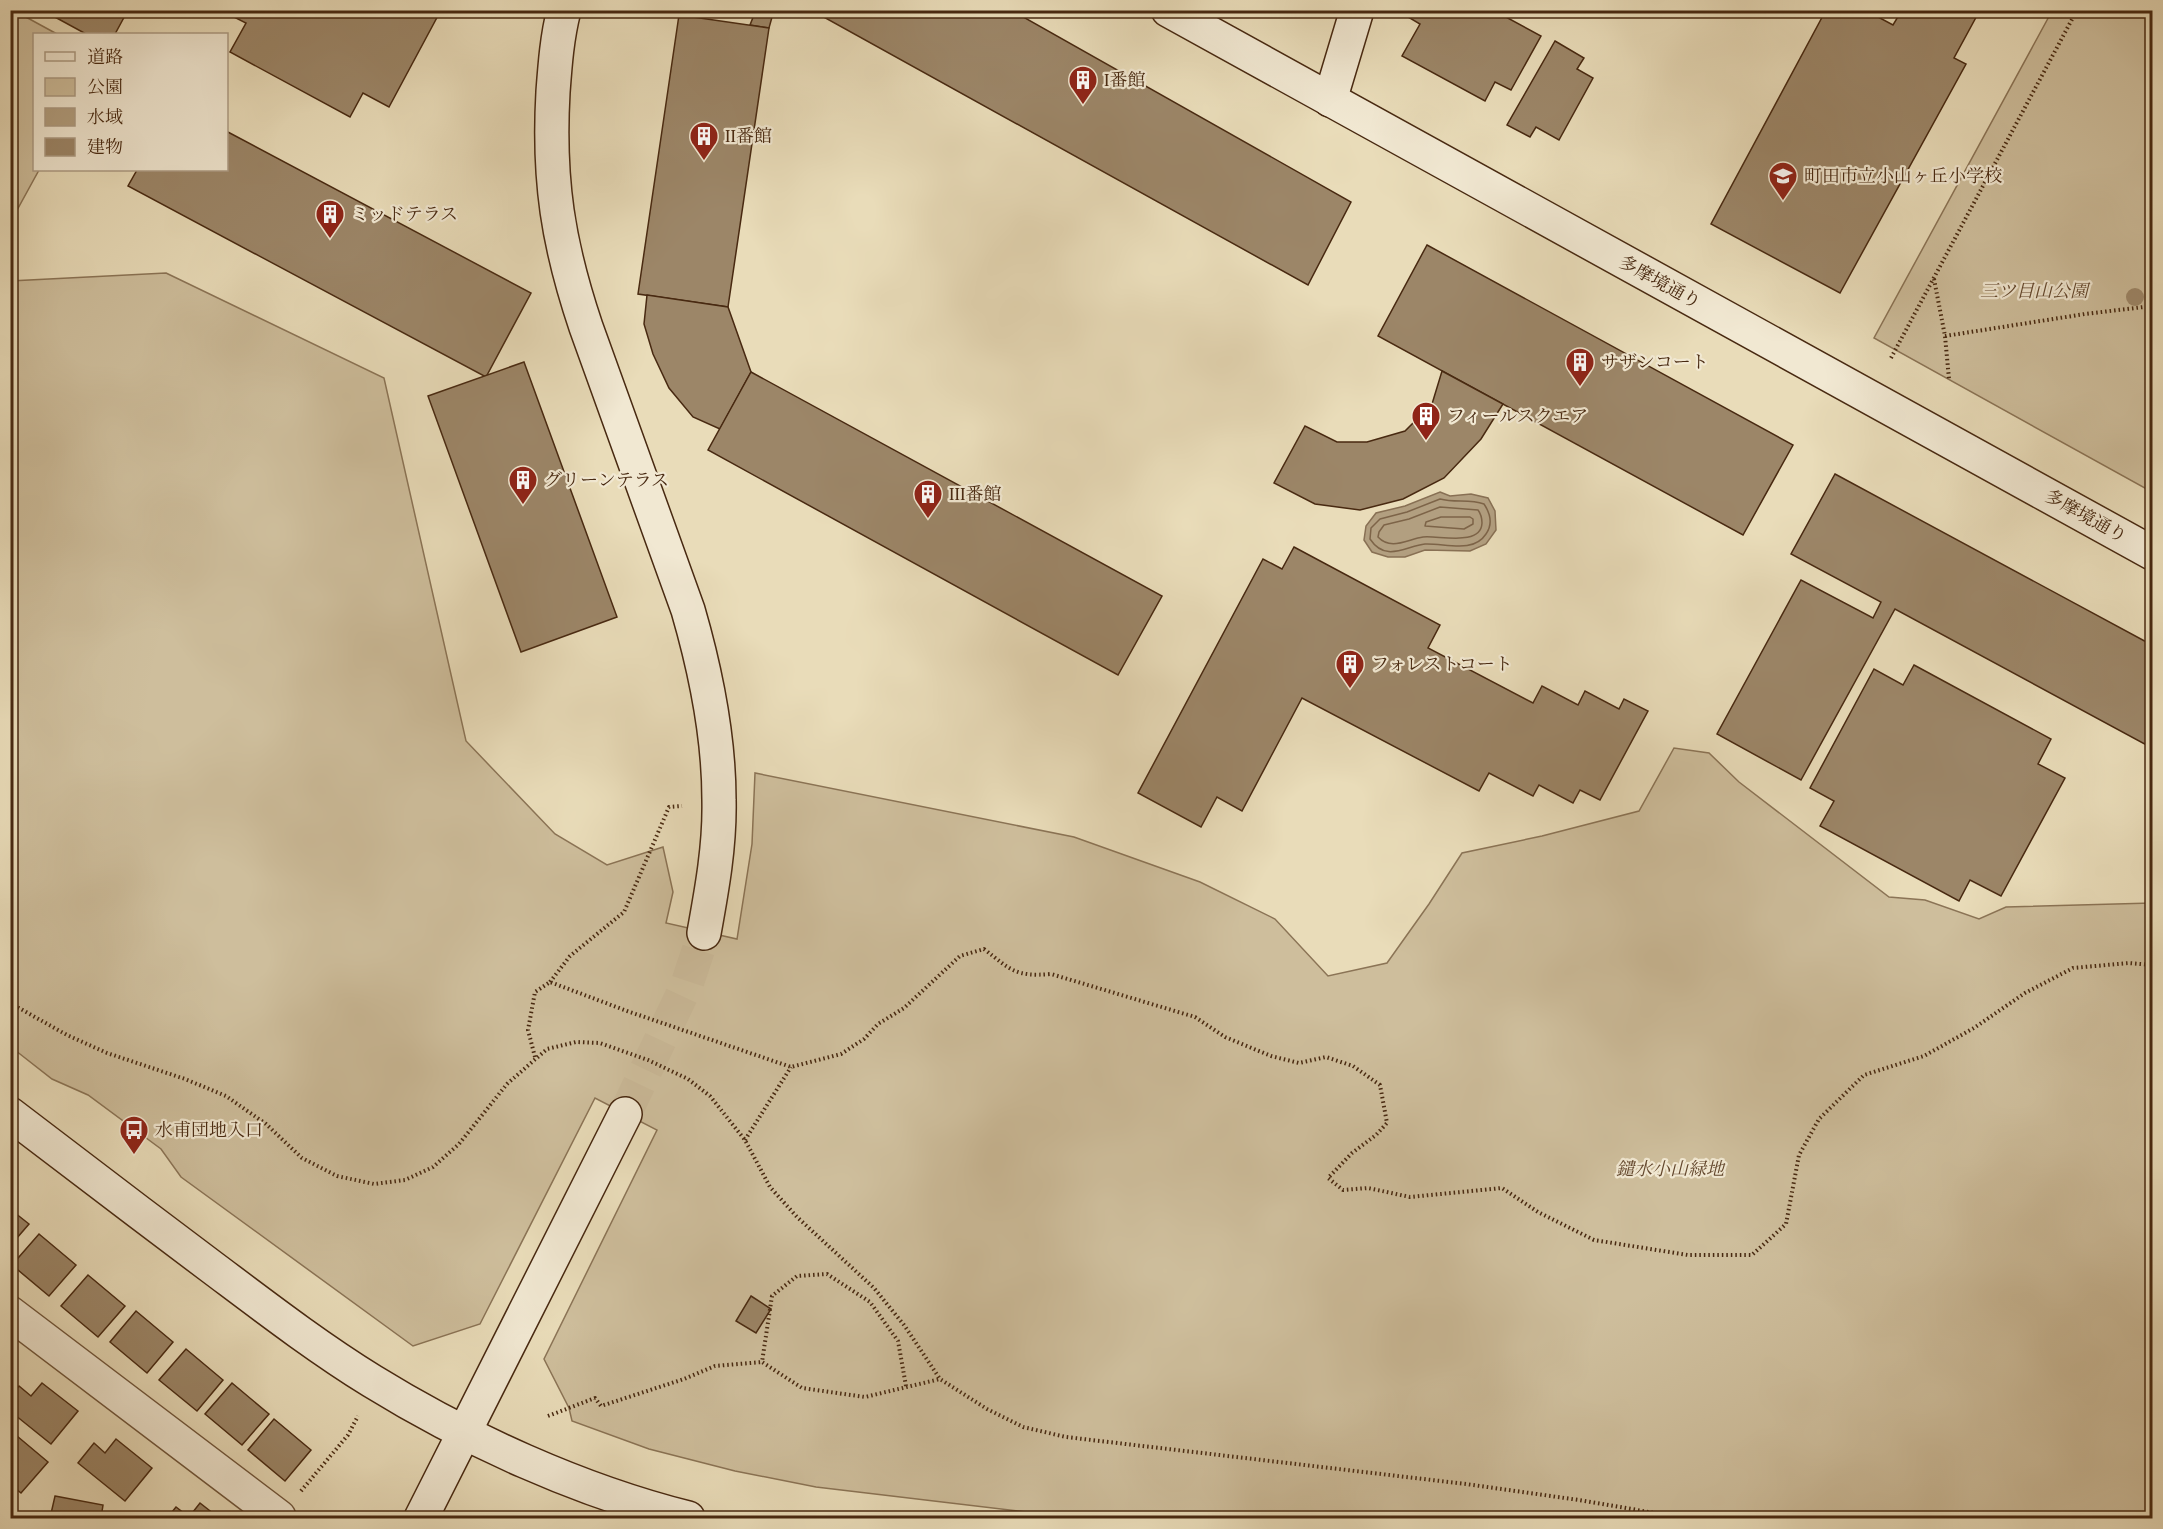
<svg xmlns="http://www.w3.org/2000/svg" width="2163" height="1529" viewBox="0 0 2163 1529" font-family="'Gentium Book Plus','Noto Serif JP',serif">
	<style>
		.green { fill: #cebe9c; stroke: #8b7456; stroke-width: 1.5 }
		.water { fill: #b29f80; stroke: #887054; stroke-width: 1.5 }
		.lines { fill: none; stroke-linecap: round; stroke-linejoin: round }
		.shore { stroke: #7d6448; stroke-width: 1.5 }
		.building { fill: #9c8668; stroke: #482911; stroke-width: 1.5 }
		.secondary-tunnel { stroke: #c9b897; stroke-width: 33; stroke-dasharray: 33 16; stroke-linecap: butt }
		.street-casing { stroke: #70563b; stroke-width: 36 }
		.secondary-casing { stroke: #482911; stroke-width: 36 }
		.path { stroke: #482911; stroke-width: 4; stroke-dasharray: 1.5 3; stroke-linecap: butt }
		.street { stroke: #f1e8d2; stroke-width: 33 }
		.secondary { stroke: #f1e8d2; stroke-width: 33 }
		.tree { fill: #9f8a6c }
		.labels { text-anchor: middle; stroke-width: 4.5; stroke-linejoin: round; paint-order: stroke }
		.poi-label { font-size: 18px; fill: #482911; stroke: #f1e8d2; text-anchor: start }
		.street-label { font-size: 18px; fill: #482911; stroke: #f1e8d2 }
		.park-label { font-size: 18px; font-style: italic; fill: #63472d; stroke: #f1e8d2 }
	</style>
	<rect width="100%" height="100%" fill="#e9dcb9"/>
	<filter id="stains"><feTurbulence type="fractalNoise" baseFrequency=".00333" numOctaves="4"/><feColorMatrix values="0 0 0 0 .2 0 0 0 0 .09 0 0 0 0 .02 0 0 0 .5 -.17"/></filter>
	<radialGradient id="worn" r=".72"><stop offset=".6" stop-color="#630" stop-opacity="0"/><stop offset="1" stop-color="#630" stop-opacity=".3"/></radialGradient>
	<g class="green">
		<polygon points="13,10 57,34 34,34 34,170 39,170 11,221 10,11"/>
		<polygon points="2052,11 2152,11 2152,492 1874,338"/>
		<polygon points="166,273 384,378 466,741 555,834 607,865 663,847 673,892 666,923 737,939 752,844 755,773 1074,837 1200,882 1275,919 1328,976 1387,963 1429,904 1462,853 1542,836 1639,811 1674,748 1709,753 1739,782 1889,897 1925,900 1979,919 2006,907 2152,903 2152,1518 1076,1518 816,1487 735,1471 649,1449 572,1421 569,1408 544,1359 657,1130 595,1098 480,1324 413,1346 181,1177 161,1149 88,1095 52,1079 11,1047 10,281"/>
	</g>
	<polygon class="water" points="1440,492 1450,496 1471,494 1488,498 1495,511 1496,530 1486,544 1470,551 1425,550 1405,557 1388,557 1372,552 1364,540 1366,526 1376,513 1405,506"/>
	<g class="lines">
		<g class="shore">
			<path d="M1440 499C1455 503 1469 499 1484 504 1490 513 1493 524 1486 534 1473 554 1445 543 1425 544 1406 546 1386 563 1370 539L1371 528 1380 519 1407 512Z"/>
			<path d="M1440 507 1478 510C1481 514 1482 518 1482 523 1481 547 1438 535 1423 537 1408 539 1391 551 1378 537L1379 532 1384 525 1409 519Z"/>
			<polygon points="1441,517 1470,517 1473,519 1473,524 1464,529 1425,526 1426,522"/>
		</g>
	</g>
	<g class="building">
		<polygon points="42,10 128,10 115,34 86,34"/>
		<polygon points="228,10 441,10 389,107 363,93 350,117 230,52 246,23 226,13"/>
		<polygon points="756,10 774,10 769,28 750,25"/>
		<polygon points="811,10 1011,10 1351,202 1308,285"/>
		<polygon points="1411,10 1493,10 1541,36 1511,90 1495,82 1485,101 1402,56 1420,24 1408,17"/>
		<polygon points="1826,10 1865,10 1893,25 1902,10 1980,10 1954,58 1966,64 1840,293 1711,224"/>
		<polygon points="679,15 769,28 728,307 638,294"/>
		<polygon points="1555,41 1584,58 1577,69 1593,78 1559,140 1536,127 1530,137 1507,125"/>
		<polygon points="226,131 531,293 486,377 128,186 137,170 226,170"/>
		<polygon points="1427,245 1793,445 1743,535 1378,336"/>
		<polygon points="647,295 728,307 751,372 720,429 693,417 669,388 653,354 644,324"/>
		<polygon points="524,362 617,617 521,652 428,396"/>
		<polygon points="1442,371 1503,404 1481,439 1444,478 1403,499 1360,510 1315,504 1274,483 1305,426 1337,442 1367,442 1405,431 1432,404"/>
		<polygon points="751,372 1162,596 1118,675 708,450"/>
		<polygon points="1835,474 2152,645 2152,748 1895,609 1801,780 1717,734 1801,580 1873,618 1881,602 1791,554"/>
		<polygon points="1294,547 1440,625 1428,648 1533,703 1542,686 1578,705 1585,691 1619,709 1624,699 1648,711 1600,800 1580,790 1573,803 1539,785 1533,796 1489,773 1479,791 1302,698 1242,811 1217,797 1201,827 1138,793 1263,559 1282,569"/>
		<polygon points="1914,665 2051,739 2038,764 2065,778 2001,896 1970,880 1959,901 1820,826 1834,801 1810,788 1874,669 1903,685"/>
		<polygon points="10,1209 29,1224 10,1246"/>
		<polygon points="39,1234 76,1265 49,1296 12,1265"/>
		<polygon points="88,1275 125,1306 98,1337 61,1306"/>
		<polygon points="751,1296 771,1309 756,1333 736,1321"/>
		<polygon points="136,1311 173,1342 147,1373 110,1342"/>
		<polygon points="186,1349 223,1380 197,1411 159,1380"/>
		<polygon points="42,1383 78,1411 51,1444 10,1411 10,1397 19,1386 31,1396"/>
		<polygon points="232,1383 269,1414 242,1445 205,1414"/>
		<polygon points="274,1419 311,1450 285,1481 248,1450"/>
		<polygon points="11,1431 48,1462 21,1493 10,1484"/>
		<polygon points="116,1439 152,1468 125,1501 78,1463 94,1443 105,1453"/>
		<polygon points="55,1496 103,1505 101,1518 50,1518"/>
		<polygon points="200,1503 219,1518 167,1518 176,1507 189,1517"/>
	</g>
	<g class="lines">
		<polyline class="secondary-tunnel" points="625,1114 687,984 704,933"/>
		<g class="street-casing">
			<polyline id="street" points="10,1313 279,1517 278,1518"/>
		</g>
		<g class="secondary-casing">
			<g id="secondary">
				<path d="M564 10C557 37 555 65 553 92 548 180 558 244 586 327L688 610C706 672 719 735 719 800 720 845 712 889 704 933"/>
				<polyline points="1168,10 2152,553"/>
				<polyline points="1330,100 1357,10"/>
				<path d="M10 1114C78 1166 145 1217 213 1268 265 1307 317 1347 372 1381 466 1439 580 1491 688 1518"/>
				<polyline points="421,1518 625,1114"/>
			</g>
		</g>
		<g class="path">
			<polyline points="1934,279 1945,336 1949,379"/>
			<polyline points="1945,336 2085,314 2152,306"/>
			<polyline points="1891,358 2077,10"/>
			<polyline points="550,982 570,956 624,912 669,807 682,806"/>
			<polyline points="10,1003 67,1035 107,1053 185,1079 226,1096 266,1124 302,1158 337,1176 374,1184 405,1180 433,1167 459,1144 507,1084 547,1049 576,1042 600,1043 648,1060 688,1079 710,1096 745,1140 770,1187 797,1217 874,1288 904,1325 940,1379 987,1409 1023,1427 1066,1437 1466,1484 1579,1500 1684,1518"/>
			<path d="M535 1057 528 1030 535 992 550 982 627 1011 791 1067 841 1054 864 1039 878 1024 904 1008 960 956 984 949C1011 970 1015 977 1051 974L1195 1017 1225 1037 1271 1056 1299 1063 1326 1057 1353 1066 1380 1085 1387 1123 1376 1135 1352 1153 1328 1178 1343 1190 1368 1188 1410 1197 1502 1188 1538 1212 1594 1240 1688 1255H1752L1786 1224 1799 1155 1819 1119 1864 1075 1924 1056 1974 1028 2025 993 2073 968 2129 963 2152 965"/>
			<polyline points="745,1140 791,1067"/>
			<polyline points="906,1386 898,1341 870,1302 827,1274 797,1276 772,1296 762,1362 802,1388 865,1397 940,1379"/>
			<polyline points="548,1416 595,1398 601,1406 684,1379 715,1366 762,1362"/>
			<polyline points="301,1491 348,1435 358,1416"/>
		</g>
		<use href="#street" class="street"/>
		<use href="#secondary" class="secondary"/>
	</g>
	<circle class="tree" cx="2135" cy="297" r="9"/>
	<defs>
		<g id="building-pin" transform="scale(1.5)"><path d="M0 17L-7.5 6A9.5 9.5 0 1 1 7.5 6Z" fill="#8f2418" stroke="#f1e8d2"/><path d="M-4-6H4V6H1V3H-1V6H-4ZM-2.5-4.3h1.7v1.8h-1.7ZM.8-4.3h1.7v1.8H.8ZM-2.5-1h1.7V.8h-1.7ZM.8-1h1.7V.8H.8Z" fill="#fff"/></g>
		<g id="school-pin" transform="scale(1.5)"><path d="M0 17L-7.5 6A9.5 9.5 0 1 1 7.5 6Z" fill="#8f2418" stroke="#f1e8d2"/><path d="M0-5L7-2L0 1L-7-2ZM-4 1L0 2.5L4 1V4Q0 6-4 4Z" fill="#fff"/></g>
		<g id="bus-pin" transform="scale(1.5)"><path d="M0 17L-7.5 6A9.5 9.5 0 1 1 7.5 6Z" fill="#8f2418" stroke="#f1e8d2"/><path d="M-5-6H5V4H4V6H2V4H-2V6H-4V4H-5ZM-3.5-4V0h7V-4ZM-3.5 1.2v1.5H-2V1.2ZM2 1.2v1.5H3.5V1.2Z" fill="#fff"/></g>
	</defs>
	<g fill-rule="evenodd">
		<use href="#building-pin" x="1083" y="80"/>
		<use href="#building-pin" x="704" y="136"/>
		<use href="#school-pin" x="1783" y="176"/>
		<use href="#building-pin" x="330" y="214"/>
		<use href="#building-pin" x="1580" y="362"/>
		<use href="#building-pin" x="1426" y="416"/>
		<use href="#building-pin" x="523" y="480"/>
		<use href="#building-pin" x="928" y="494"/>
		<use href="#building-pin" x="1350" y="664"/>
		<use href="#bus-pin" x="134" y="1130"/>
	</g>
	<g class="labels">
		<g class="poi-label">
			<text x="1104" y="86">Ⅰ番館</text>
			<text x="725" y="142">Ⅱ番館</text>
			<text x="1804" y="182">町田市立小山ヶ丘小学校</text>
			<text x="351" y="220">ミッドテラス</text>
			<text x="1601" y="368">サザンコート</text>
			<text x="1447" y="422">フィールスクエア</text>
			<text x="544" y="486">グリーンテラス</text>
			<text x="949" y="500">Ⅲ番館</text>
			<text x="1371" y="670">フォレストコート</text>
			<text x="155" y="1136">水甫団地入口</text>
		</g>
		<g class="street-label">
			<text transform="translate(1660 282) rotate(29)" y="6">多摩境通り</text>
			<text transform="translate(2086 516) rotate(29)" y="6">多摩境通り</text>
		</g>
		<g class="park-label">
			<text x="2034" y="297">三ツ目山公園</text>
			<text x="1670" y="1175">鑓水小山緑地</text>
		</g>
	</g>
	<rect width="2163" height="1529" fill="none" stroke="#e9dcb9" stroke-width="36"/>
	<rect x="12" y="12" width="2139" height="1505" fill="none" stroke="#482911" stroke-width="3"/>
	<rect x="18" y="18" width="2127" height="1493" fill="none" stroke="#482911" stroke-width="1.5"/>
	<rect x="33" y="33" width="195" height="138" fill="#f1e8d2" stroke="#ad9c85" stroke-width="1.5"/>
	<rect x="45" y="52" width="30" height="9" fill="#f1e8d2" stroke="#ad9c85" stroke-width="1.5"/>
	<text x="87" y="63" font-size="18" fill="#482911">道路</text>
	<rect x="45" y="78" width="30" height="18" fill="#cebe9c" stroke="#ad9c85" stroke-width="1.5"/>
	<text x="87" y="93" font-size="18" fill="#482911">公園</text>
	<rect x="45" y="108" width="30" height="18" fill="#b29f80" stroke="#ad9c85" stroke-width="1.5"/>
	<text x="87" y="123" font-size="18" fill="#482911">水域</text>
	<rect x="45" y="138" width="30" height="18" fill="#9c8668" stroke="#ad9c85" stroke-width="1.5"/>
	<text x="87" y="153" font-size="18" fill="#482911">建物</text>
	<rect width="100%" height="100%" filter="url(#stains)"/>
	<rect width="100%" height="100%" fill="url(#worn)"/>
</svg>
